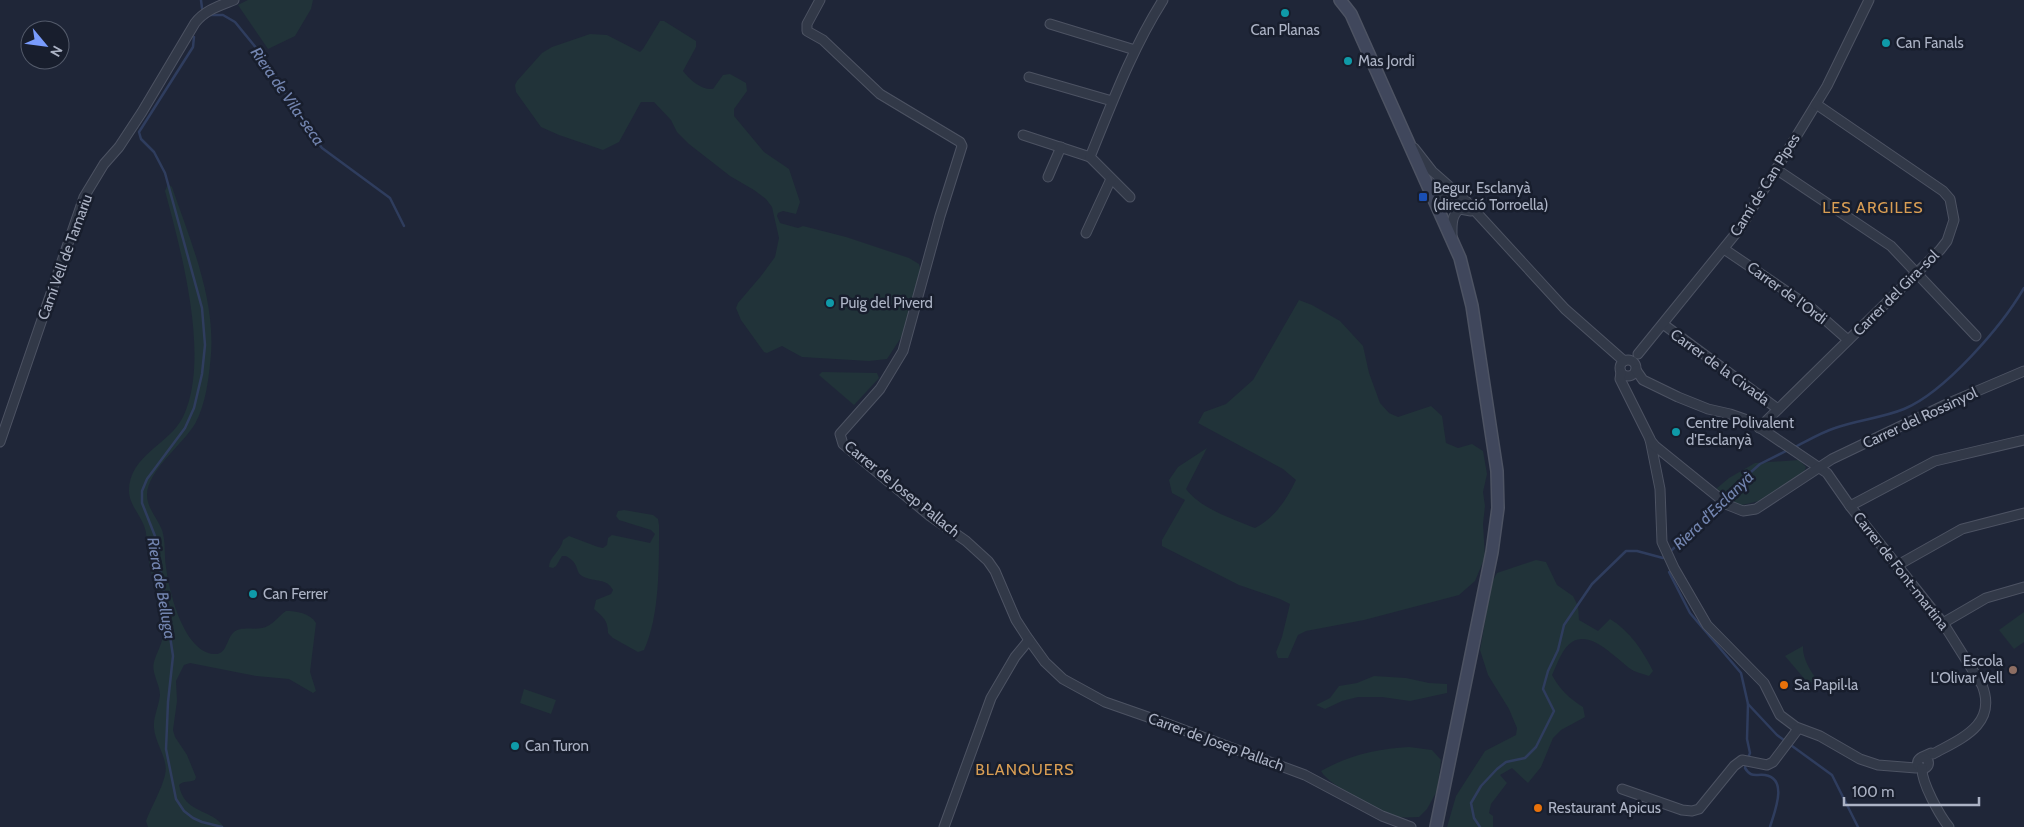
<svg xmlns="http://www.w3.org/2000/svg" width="2024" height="827" viewBox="0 0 2024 827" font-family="Cabin,sans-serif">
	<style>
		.green { fill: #213339 }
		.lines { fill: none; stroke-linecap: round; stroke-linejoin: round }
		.stream { stroke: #2f3d5e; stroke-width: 2.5 }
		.street-casing { stroke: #4d5363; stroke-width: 11 }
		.secondary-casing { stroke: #4d5363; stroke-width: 14 }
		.street { stroke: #323948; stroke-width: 9 }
		.secondary { stroke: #40475c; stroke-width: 11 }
		.culture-dot { fill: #0f9aa8; stroke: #181e2d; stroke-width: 2 }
		.transit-dot { fill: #1a4fb4; stroke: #181e2d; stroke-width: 2 }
		.education-dot { fill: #8d6e63; stroke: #181e2d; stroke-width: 2 }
		.food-dot { fill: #e8710a; stroke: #181e2d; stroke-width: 2 }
		.labels { text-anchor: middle; stroke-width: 5; stroke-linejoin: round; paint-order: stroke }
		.poi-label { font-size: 15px; fill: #acb3c5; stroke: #181e2d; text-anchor: start }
		.street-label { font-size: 15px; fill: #acb3c5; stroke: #181e2d }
		.water-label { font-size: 16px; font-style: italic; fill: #7385b0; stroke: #181e2d }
		.neighbourhood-label { font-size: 16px; letter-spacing: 1px; fill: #d99e54; stroke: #181e2d }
	</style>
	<rect width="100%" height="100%" fill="#1f2638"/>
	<g class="green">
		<polygon points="248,0 313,0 311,9 295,36 268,49 238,5"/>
		<path d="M660 21H664L696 41V47L683 71C690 80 701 90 713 89L723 75 730 74 746 83 747 91 734 109V116L764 152 789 169 800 202 796 214 783 211 778 213 777 216 780 223 798 228 803 226 846 237 909 258 919 264 921 271 904 333 887 359 869 361 802 357 782 346 767 353 764 352 741 320 736 308 738 303 761 276 775 257 779 238 772 207 766 199 754 190 730 176 689 144 677 132 671 120 654 102H641L619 142 603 150 559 135 541 127 516 92 515 85 517 81 542 53 552 47 590 34 607 35 640 52 643 49Z"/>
		<path d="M168 184 172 187C190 240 215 297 211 354 209 377 206 404 195 424 183 444 147 471 147 495 147 508 158 519 162 530 166 542 164 555 166 567 169 592 184 652 214 654 227 655 226 640 233 633 240 626 252 630 262 628 273 626 277 617 286 611 296 611 310 613 316 623L310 672 316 691 313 693 289 679 256 676 190 663 184 665 176 681 177 701 173 730 175 737 187 755 196 777 195 780C189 783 184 780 179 785 184 814 211 808 224 827H148L146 821C152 805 161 791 165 775 169 759 155 744 154 728 153 717 159 706 160 695 160 684 151 673 154 662 157 651 164 642 163 630 163 609 154 587 150 567 148 556 147 544 146 533 144 518 129 506 129 491 129 455 169 445 183 417 211 359 181 250 165 191Z"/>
		<path d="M1299 300 1312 305 1340 321 1363 346 1369 373 1380 403 1389 413 1398 417 1431 406 1442 416 1446 443 1458 448 1472 444 1483 451 1487 474 1483 492 1485 506 1483 524 1485 557 1475 581 1459 595 1364 620 1306 631 1298 635 1288 658H1278L1276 652 1282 637 1290 604 1280 599 1239 585 1162 546V540L1185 500 1172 493 1169 480 1178 467 1207 448 1186 489C1201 509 1233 519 1255 528 1274 519 1287 499 1296 480L1283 469 1198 423 1204 412 1226 404 1253 380Z"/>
		<polygon points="822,372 877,373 879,378 854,405 819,375"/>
		<polygon points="1799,460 1806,467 1804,472 1759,501 1738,506 1716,489 1729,478 1755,463"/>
		<path d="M624 510 653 515 658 519 659 525C659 563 660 616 644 650L638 652 613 638 608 633C608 620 603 617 594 609L596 600 611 594 613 590C607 578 595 582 584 577 577 574 578 569 575 564 573 560 569 558 566 556H562L556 566 553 568 549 567C549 557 561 551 563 540L569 536 598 547 603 548 607 545 608 538 612 535 650 543 655 534 651 530 619 520 616 516 618 511Z"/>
		<path d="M1536 560 1546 562 1557 585 1573 596 1578 606 1579 620 1598 631 1610 619C1630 631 1643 651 1653 671L1649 676C1644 674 1638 673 1634 671 1619 663 1593 629 1572 642 1562 648 1557 665 1552 675 1560 690 1569 698 1583 707L1585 717 1561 730 1553 738 1541 767 1528 783 1512 768 1500 775 1507 783 1491 804 1489 813 1493 816V827H1447L1456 796 1485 751 1516 735 1517 728 1509 709 1488 675 1480 650 1492 582 1497 573Z"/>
		<polygon points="2024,612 2024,642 2014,649 1999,630"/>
		<path d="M1803 646C1802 658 1811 672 1818 681L1808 683 1785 656Z"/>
		<polygon points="1374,676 1406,678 1429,683 1447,684 1447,693 1410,701 1382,697 1358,697 1342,701 1325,709 1316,705 1330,698 1339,686 1357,683"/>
		<polygon points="524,689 556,700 551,714 520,703"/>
		<path d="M1409 747 1432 750 1441 760 1437 791 1427 809 1419 817C1412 817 1405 818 1399 817 1381 812 1329 786 1321 771 1349 755 1377 749 1409 747Z"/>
	</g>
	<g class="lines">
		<g class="stream">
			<polyline points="201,0 202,8"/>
			<polyline points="210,15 223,15 235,22 262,55 308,130 322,148 390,198 404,226"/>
			<polyline points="194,37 193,47 139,132 141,139 154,152 165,173 202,308 205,345 202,374 194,408 185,428 147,479 142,491 142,503 155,536 173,656 168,702 166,749 176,799 184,811 193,818 202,822 222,827"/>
			<path d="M1793 448C1807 441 1820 433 1835 428 1857 420 1882 418 1904 409 1945 392 2002 326 2024 288"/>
			<polyline points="1669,572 1690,613 1741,673 1748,704 1747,739 1750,753 1748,758"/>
			<polyline points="1748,704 1777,735 1832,775 1858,827"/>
			<path d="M1746 763 1745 768C1751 778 1755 774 1765 775 1789 779 1774 813 1770 827"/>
			<polyline points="1480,827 1474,818 1471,803 1481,786 1497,769 1506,762 1525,758 1536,747 1554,711 1543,689 1548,671 1558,650 1564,625 1592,584 1626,551 1637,551 1663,558 1696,528 1733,488 1760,464 1788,450"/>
		</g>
		<g class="street-casing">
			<g id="street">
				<polyline points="820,0 807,24 807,31 823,40 880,94 960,142 962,146 940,216 903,351 880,389 840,434 843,444 930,516 966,541 988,561 995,571 1016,620 1027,637 1045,662 1063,679 1105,702 1165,723 1305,775 1382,816 1411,827"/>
				<polyline points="1050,24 1135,50"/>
				<polyline points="1029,77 1112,101"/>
				<polyline points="1023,135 1090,157"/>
				<polyline points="1414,148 1432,171 1466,201 1565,309 1624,361"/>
				<polyline points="1776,169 1891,246 1976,336"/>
				<polyline points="1048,177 1061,147"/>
				<path d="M1429 186C1440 198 1454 198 1467 207"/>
				<path d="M1130 197 1090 157C1112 103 1132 49 1163 0"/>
				<polyline points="1086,233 1111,179"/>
				<path d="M1452 236C1452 226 1451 215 1460 209L1471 211"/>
				<polyline points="1724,249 1814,310 1848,340"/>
				<polyline points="1663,324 1778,409"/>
				<polyline points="1638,354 1741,227 1827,86 1869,0"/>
				<circle cx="1628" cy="368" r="8"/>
				<path d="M1636 370 1643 380 1678 397 1708 409 1730 414 1750 421 1827 473 1850 506 1943 623 1982 685C1998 725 1960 739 1933 754L1931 753 1922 757"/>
				<polyline points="1621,372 1620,379 1650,439 1660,489 1662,542 1674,568 1707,625 1764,683 1780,715 1796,727 1820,736 1860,759 1878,765 1916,768 1919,767"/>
				<polyline points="1759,428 1940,250 1947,241 1954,220 1950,199 1943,191 1816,104"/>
				<polyline points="1650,440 1655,446 1728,505 1743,511 1756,509 1832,459 1949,403 2024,371"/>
				<path d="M0 442 84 197 104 164 119 147 142 112 195 23C205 10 219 6 234 0"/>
				<polyline points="1850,506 1935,461 2024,440"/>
				<polyline points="1898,565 1962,529 2024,513"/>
				<polyline points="1943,623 1986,598 2024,587"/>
				<circle cx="1923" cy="763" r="5.5"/>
				<path d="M1922 768C1921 782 1940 816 1949 827"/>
				<polyline points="1622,789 1682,810 1692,811 1699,809 1734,766 1742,760 1767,765 1773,762 1798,729"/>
				<polyline points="944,827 991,698 1015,657 1029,640"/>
			</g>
		</g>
		<g class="secondary-casing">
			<polyline id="secondary" points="1340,0 1351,14 1460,258 1472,306 1497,471 1498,508 1492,552 1436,827"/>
		</g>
		<use href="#street" class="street"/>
		<use href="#secondary" class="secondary"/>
	</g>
	<g class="culture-dot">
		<circle cx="1285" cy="13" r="5"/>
		<circle cx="1886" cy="43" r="5"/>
		<circle cx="1348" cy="61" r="5"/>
		<circle cx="830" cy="303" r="5"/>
		<circle cx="1676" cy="432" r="5"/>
		<circle cx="253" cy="594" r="5"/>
		<circle cx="515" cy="746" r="5"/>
	</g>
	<rect class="transit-dot" x="1418" y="192" width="10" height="10" rx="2.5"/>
	<circle class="education-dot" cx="2013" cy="670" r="5"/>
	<g class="food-dot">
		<circle cx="1784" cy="685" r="5"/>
		<circle cx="1538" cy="808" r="5"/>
	</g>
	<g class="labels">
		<g class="poi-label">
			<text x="1285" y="35" text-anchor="middle">Can Planas</text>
			<text x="1896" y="48">Can Fanals</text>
			<text x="1358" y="66">Mas Jordi</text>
			<text x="1433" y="193">Begur, Esclanyà<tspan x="1433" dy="17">(direcció Torroella)</tspan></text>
			<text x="840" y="308">Puig del Piverd</text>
			<text x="1686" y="428">Centre Polivalent<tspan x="1686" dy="17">d'Esclanyà</tspan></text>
			<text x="263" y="599">Can Ferrer</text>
			<text x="2003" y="666" text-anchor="end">Escola<tspan x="2003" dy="17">L'Olivar Vell</tspan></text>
			<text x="1794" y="690">Sa Papil·la</text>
			<text x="525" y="751">Can Turon</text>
			<text x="1548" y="813">Restaurant Apicus</text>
		</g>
		<g class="street-label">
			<text transform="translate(1765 185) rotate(-58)" y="5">Camí de Can Pipes</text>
			<text transform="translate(65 257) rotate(-70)" y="5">Camí Vell de Tamariu</text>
			<text transform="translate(1787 293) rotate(36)" y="5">Carrer de l'Ordi</text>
			<text transform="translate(1896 293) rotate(-45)" y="5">Carrer del Gira-sol</text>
			<text transform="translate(1720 367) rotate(36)" y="5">Carrer de la Civada</text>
			<text transform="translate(1920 418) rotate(-25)" y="5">Carrer del Rossinyol</text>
			<text transform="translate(902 489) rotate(39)" y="5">Carrer de Josep Pallach</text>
			<text transform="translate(1901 571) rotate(52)" y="5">Carrer de Font-martina</text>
			<text transform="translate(1216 742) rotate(20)" y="5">Carrer de Josep Pallach</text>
		</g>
		<g class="water-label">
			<text transform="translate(288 96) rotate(55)" y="6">Riera de Vila-seca</text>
			<text transform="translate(1713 510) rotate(-44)" y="6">Riera d'Esclanyà</text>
			<text transform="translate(162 588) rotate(80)" y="6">Riera de Belluga</text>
		</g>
		<g class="neighbourhood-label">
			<text x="1873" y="213">LES ARGILES</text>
			<text x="1025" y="775">BLANQUERS</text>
		</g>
	</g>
	<g transform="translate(45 45) rotate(119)"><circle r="24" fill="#181e2d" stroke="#535a6a"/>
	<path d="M0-4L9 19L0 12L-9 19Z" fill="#799cfd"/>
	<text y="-8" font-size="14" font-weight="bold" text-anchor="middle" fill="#acb3c5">N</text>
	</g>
	<path d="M1844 797v8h135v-8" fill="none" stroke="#acb3c5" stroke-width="2.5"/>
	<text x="1852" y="797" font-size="15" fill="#acb3c5" stroke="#181e2d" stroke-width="4" paint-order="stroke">100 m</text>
</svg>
